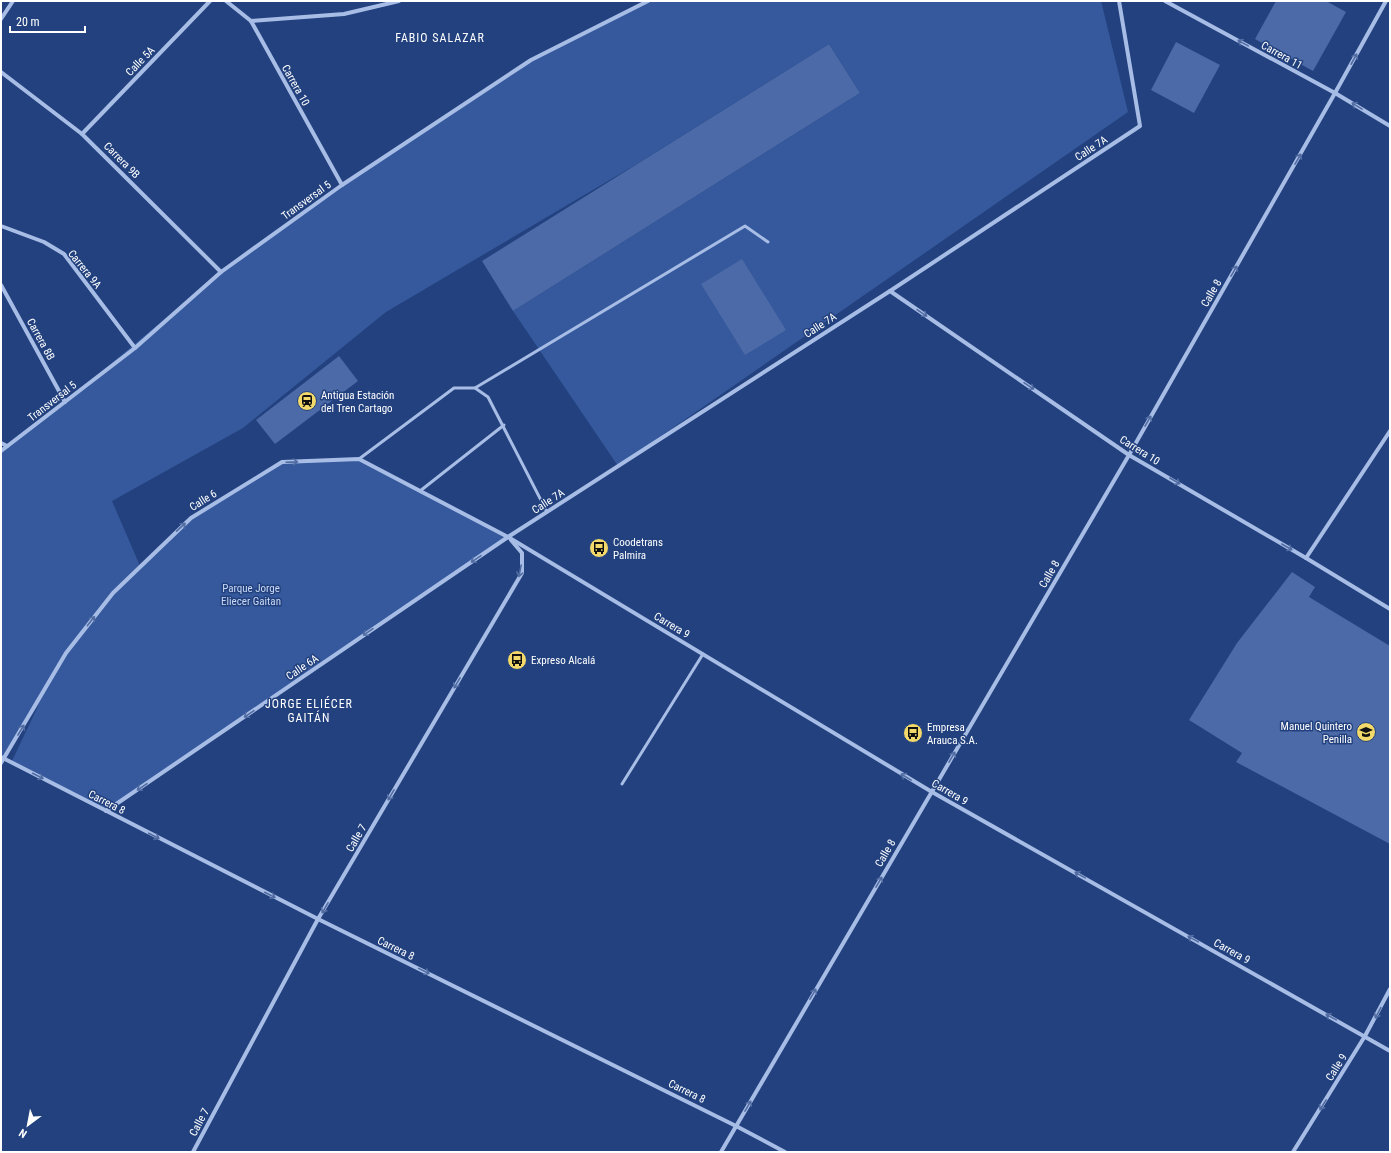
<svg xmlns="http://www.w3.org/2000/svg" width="1391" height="1153" viewBox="0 0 1391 1153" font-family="'Roboto Condensed',sans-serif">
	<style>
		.green { fill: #35599c }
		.building { fill: #4b6aa7 }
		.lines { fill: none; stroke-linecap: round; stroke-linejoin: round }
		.lane { stroke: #a7bde6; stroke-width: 3 }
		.street { stroke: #a7bde6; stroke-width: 4 }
		.oneway { stroke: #516ca2 }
		.labels { text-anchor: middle; stroke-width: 3; stroke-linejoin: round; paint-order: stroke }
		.street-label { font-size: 11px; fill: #fff; stroke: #22417e }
		.poi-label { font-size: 11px; fill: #fff; stroke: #22417e; text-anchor: start }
		.park-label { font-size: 11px; fill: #cad9f5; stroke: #22417e }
		.neighbourhood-label { font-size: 12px; letter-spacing: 1px; fill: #fff; stroke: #22417e }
	</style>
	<rect width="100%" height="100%" fill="#22417e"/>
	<polygon class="green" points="648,1 1101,1 1128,112 618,466 513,311 860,93 829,44 637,164 386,312 243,428 112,501 140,566 191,518 282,462 359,459 508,537 106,811 11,763 39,704 4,759 1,757 1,451 65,402 221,272 342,185 531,60"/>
	<g class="building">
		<polygon points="1276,1 1326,1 1346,12 1313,71 1255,39"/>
		<polygon points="1176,42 1220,65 1194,113 1151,90"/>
		<polygon points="829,44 860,93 513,311 482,261"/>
		<polygon points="742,259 786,330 745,355 701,284"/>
		<polygon points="339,356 358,381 275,444 256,420"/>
		<polygon points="1292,572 1315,587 1309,597 1390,646 1390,844 1236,762 1242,753 1189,720 1237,643"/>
	</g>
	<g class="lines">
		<g class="lane">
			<polyline points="475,388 745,226 768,242"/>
			<polyline points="359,459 454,388 475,388 488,397 547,512"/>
			<polyline points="420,491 504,425"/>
			<polyline points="622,784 703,654"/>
		</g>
		<g class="street">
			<polyline points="226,1 251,21 342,185"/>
			<polyline points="1165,1 1335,93 1390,126"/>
			<polyline points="1,19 13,1"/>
			<polyline points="251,21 344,14 399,1"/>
			<polyline points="1,72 82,134 221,272"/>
			<polyline points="82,134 210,1"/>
			<polyline points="1,226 44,242 64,254 135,348"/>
			<polyline points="1,285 65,402"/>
			<polyline points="890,291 1129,455 1306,558 1390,609"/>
			<polyline points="1,443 7,446"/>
			<polyline points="1,451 135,348 221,272 342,185 531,60 648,1"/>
			<polyline points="1306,558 1390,431"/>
			<polyline points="1,757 318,919 736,1126 785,1152"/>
			<polyline points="1,763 66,653 113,593 191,518 282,462 359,459 508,537 932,792 1390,1051"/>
			<polyline points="106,811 508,537 890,291 1140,126 1119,1"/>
			<polyline points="193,1152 318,919 522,573 522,553 511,540"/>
			<polyline points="721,1152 1129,455 1335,93 1386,1"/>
			<polyline points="1293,1152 1365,1036 1390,989"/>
		</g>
	</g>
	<defs><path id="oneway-shaft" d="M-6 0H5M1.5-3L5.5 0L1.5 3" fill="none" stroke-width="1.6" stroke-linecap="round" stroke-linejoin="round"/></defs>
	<g class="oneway">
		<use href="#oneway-shaft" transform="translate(1243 43) rotate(-151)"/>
		<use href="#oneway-shaft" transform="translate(1354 59) rotate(-61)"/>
		<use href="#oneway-shaft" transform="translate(1357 106) rotate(-149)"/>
		<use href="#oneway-shaft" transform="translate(1298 159) rotate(-60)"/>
		<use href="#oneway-shaft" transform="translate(1234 271) rotate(-60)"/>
		<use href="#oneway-shaft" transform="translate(922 313) rotate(34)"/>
		<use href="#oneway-shaft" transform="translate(1029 386) rotate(34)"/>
		<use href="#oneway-shaft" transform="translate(1148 421) rotate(-60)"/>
		<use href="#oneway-shaft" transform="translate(292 462) rotate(-2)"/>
		<use href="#oneway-shaft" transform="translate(1175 481) rotate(30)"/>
		<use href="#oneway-shaft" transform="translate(181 527) rotate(-43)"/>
		<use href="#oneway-shaft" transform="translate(1287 547) rotate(30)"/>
		<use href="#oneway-shaft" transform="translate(476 559) rotate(146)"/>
		<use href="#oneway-shaft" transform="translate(520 571) rotate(101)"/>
		<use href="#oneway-shaft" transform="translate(91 621) rotate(-52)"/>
		<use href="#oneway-shaft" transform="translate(368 632) rotate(146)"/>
		<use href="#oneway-shaft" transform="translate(457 683) rotate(120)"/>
		<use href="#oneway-shaft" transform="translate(249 714) rotate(146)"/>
		<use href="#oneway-shaft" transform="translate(21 730) rotate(-59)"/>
		<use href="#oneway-shaft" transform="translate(952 757) rotate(-60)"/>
		<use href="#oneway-shaft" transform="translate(38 776) rotate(27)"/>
		<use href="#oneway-shaft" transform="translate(906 777) rotate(-149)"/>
		<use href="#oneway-shaft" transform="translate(142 787) rotate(146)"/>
		<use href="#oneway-shaft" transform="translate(391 795) rotate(120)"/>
		<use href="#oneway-shaft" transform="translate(154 836) rotate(27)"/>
		<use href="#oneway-shaft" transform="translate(1080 875) rotate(-151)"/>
		<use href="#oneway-shaft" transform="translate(879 882) rotate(-60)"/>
		<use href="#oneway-shaft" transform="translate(270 895) rotate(27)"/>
		<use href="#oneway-shaft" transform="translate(325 908) rotate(120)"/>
		<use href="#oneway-shaft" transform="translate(1193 939) rotate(-151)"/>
		<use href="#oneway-shaft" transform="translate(424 971) rotate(26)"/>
		<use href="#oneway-shaft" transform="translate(813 994) rotate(-60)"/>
		<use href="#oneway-shaft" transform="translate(1378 1013) rotate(118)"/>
		<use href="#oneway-shaft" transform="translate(1331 1017) rotate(-151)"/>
		<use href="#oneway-shaft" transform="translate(1323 1105) rotate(122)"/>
		<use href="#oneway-shaft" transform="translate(748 1106) rotate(-60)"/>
	</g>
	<defs>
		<g id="station-disc" transform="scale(1)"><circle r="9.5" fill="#f2d969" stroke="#22417e"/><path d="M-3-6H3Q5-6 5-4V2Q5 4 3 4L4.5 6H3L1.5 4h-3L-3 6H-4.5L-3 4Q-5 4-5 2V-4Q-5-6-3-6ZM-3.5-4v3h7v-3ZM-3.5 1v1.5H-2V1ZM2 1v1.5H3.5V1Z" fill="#111"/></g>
		<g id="bus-disc" transform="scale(1)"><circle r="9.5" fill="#f2d969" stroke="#22417e"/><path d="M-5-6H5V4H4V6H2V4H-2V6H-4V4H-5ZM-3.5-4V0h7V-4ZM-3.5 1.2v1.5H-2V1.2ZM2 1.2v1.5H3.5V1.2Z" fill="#111"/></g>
		<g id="university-disc" transform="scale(1)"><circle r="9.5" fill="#f2d969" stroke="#22417e"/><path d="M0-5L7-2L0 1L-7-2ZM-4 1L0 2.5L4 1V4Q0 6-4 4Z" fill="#111"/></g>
	</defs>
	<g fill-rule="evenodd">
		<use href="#station-disc" x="307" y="401"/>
		<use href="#bus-disc" x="599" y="548"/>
		<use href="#bus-disc" x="517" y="660"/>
		<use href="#university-disc" x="1366" y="732"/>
		<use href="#bus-disc" x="913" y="733"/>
	</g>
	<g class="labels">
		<g class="street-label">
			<text transform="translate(1282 55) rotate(29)" y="4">Carrera 11</text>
			<text transform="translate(140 61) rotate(-46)" y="4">Calle 5A</text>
			<text transform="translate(296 85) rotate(61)" y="4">Carrera 10</text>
			<text transform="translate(1091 148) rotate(-33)" y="4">Calle 7A</text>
			<text transform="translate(122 160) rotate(45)" y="4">Carrera 9B</text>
			<text transform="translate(306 200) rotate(-36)" y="4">Transversal 5</text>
			<text transform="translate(85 269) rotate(51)" y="4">Carrera 9A</text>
			<text transform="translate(1211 293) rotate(-60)" y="4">Calle 8</text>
			<text transform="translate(820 325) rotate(-33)" y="4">Calle 7A</text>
			<text transform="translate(41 339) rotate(61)" y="4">Carrera 8B</text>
			<text transform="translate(52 401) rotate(-38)" y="4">Transversal 5</text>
			<text transform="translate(1140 450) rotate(32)" y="4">Carrera 10</text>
			<text transform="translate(203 500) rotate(-32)" y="4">Calle 6</text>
			<text transform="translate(548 501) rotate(-33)" y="4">Calle 7A</text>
			<text transform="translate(1049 574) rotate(-60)" y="4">Calle 8</text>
			<text transform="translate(672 625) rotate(31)" y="4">Carrera 9</text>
			<text transform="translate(302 667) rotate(-34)" y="4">Calle 6A</text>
			<text transform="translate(950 792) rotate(30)" y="4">Carrera 9</text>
			<text transform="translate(107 802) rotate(27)" y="4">Carrera 8</text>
			<text transform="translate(356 838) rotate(-60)" y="4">Calle 7</text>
			<text transform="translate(885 853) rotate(-60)" y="4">Calle 8</text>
			<text transform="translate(396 948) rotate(26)" y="4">Carrera 8</text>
			<text transform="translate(1232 951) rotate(29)" y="4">Carrera 9</text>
			<text transform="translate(1336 1067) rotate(-58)" y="4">Calle 9</text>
			<text transform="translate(687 1091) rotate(26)" y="4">Carrera 8</text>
			<text transform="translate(199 1122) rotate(-62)" y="4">Calle 7</text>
		</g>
		<g class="poi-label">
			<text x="321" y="399">Antigua Estación<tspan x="321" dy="13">del Tren Cartago</tspan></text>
			<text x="613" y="546">Coodetrans<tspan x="613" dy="13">Palmira</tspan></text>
			<text x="531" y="664">Expreso Alcalá</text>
			<text x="1352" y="730" text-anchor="end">Manuel Quintero<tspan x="1352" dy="13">Penilla</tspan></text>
			<text x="927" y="731">Empresa<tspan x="927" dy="13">Arauca S.A.</tspan></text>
		</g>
		<g class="park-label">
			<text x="251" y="592">Parque Jorge<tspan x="251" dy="13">Eliecer Gaitan</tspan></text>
		</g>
		<g class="neighbourhood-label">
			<text x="440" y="42">FABIO SALAZAR</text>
			<text x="309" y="708">JORGE ELIÉCER<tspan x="309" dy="14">GAITÁN</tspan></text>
		</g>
	</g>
	<rect width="1391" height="1153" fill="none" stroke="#ffffff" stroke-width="4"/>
	<g transform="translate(28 1125) rotate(212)" stroke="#22417e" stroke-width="3" paint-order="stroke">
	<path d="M0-3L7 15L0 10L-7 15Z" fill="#ffffff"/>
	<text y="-6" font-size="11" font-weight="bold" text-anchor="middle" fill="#ffffff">N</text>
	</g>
	<path d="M10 26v6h75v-6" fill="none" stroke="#ffffff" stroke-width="2"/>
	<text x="16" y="26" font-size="12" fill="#ffffff" stroke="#22417e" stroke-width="3" paint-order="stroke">20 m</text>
</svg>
